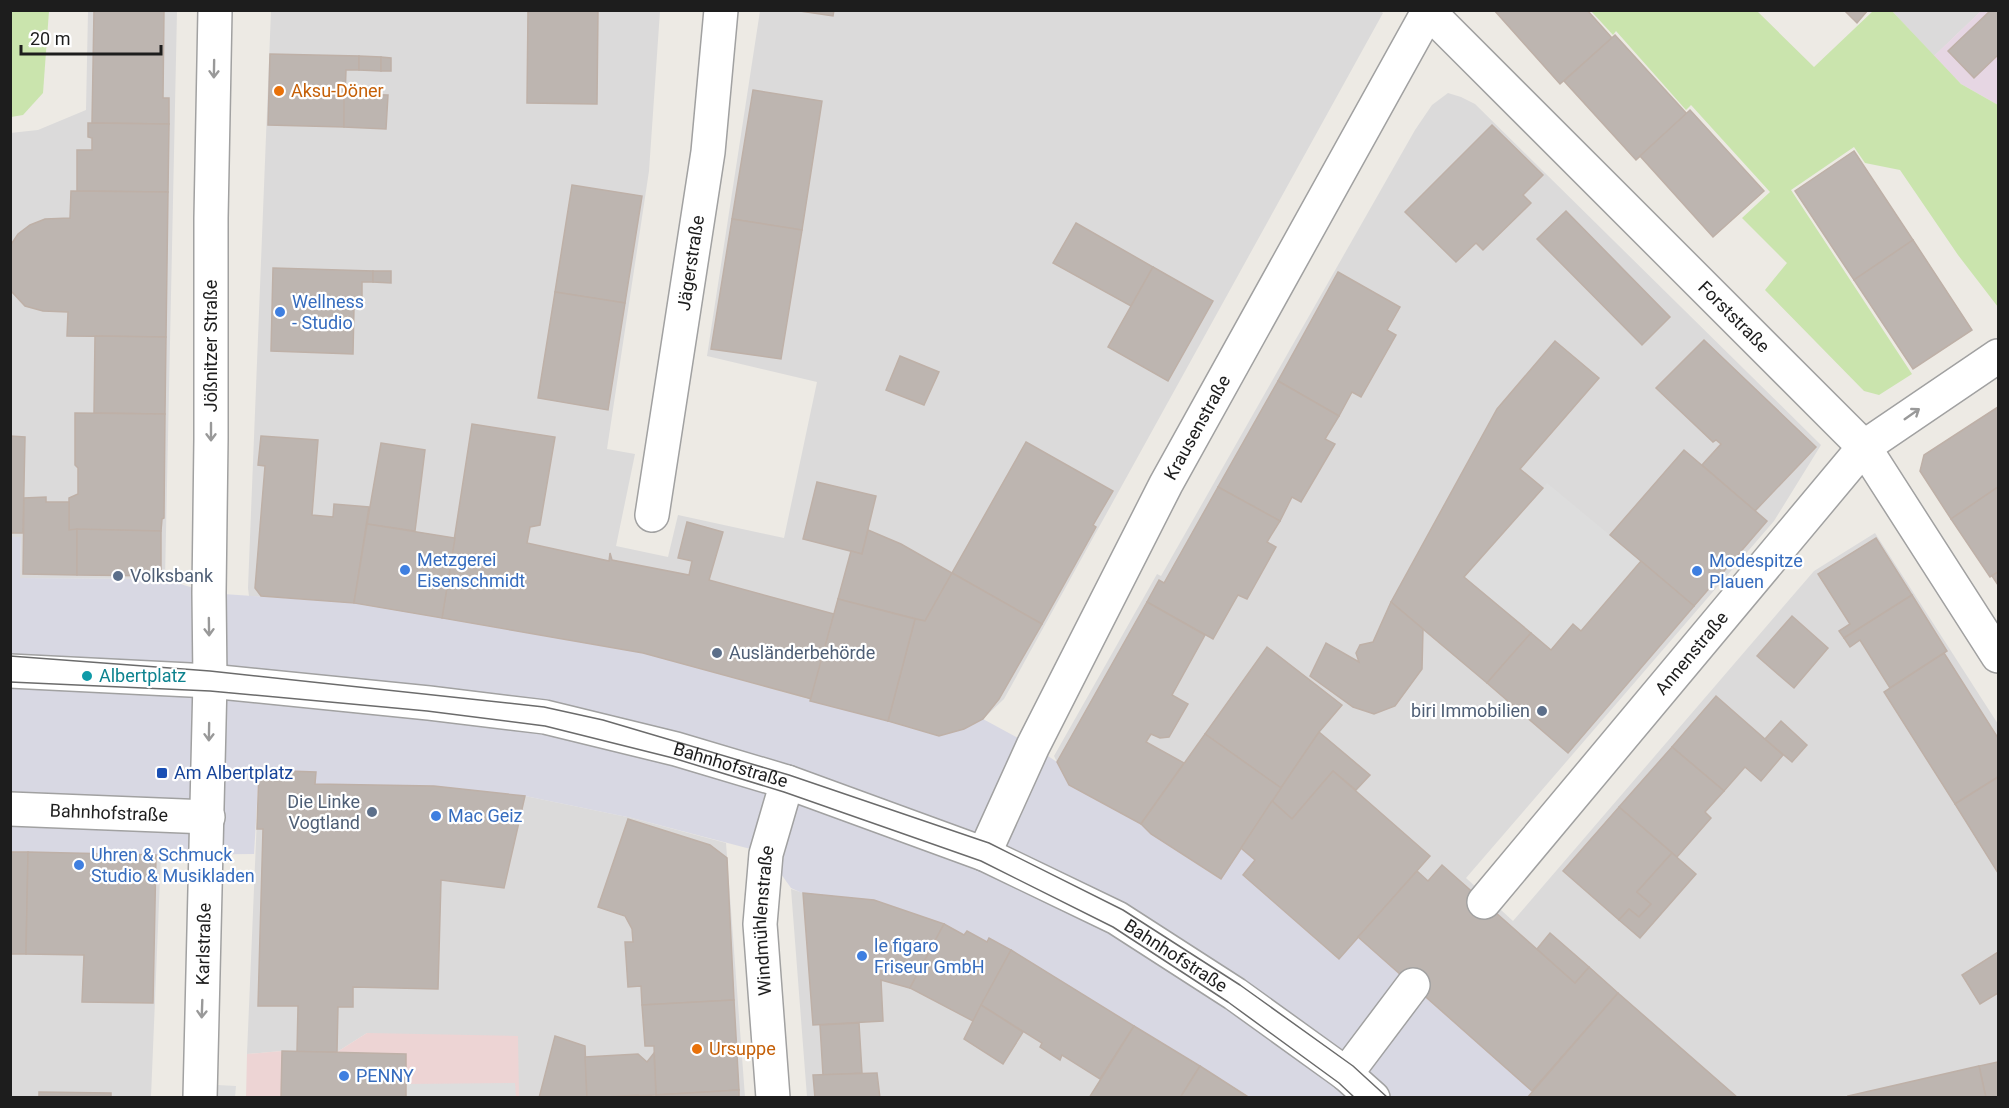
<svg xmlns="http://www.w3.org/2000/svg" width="2009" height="1108" viewBox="0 0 2009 1108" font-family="Roboto,sans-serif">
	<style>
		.residential { fill: #dbdada }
		.commercial { fill: #edd4d4 }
		.industrial { fill: #e6d6e3 }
		.grass { fill: #cae4ad }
		.parking { fill: #ddd }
		.plaza { fill: #d8d8e3 }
		.building { fill: #bdb5b0; stroke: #beb0a7; stroke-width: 1.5 }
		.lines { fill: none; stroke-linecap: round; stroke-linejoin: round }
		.minor-casing { stroke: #a1a1a1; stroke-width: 36 }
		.minor { stroke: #fff; stroke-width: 33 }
		.tram { stroke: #6b6b6b; stroke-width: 1.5 }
		.oneway { stroke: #999 }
		.food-dot { fill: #e8710a; stroke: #fff; stroke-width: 2 }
		.shop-dot { fill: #3f7fe0; stroke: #fff; stroke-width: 2 }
		.service-dot { fill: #5c6f8a; stroke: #fff; stroke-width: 2 }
		.culture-dot { fill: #0f9aa8; stroke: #fff; stroke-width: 2 }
		.transit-dot { fill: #1a4fb4; stroke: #fff; stroke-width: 2 }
		.labels { text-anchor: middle; stroke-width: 4.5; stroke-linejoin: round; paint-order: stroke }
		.food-label { font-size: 18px; fill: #c56008; stroke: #fff; text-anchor: start }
		.street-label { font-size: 18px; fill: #1d1d1d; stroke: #fff }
		.shop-label { font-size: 18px; fill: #366cbe; stroke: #fff; text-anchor: start }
		.service-label { font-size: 18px; fill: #4e5e75; stroke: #fff; text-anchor: start }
		.culture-label { font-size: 18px; fill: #0d838f; stroke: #fff; text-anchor: start }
		.transit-label { font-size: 18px; fill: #164399; stroke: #fff; text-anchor: start }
	</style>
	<rect width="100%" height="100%" fill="#edeae4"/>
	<g class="residential">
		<polygon points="1379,10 1383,13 1004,699 983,719 964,729 939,736 810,701 354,603 249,596 248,588 271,11 660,11 649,171 607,449 635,454 616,546 668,557 678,515 784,538 817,382 707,356 760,11"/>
		<polygon points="88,11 177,11 165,579 20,578 21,537 10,537 10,133 38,130 86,110"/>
		<polygon points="1892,11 1981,11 1934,56"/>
		<polygon points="1448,93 1461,97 1475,104 1821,445 1774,521 1466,878 1513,921 1814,571 1875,533 1998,724 1998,1097 1527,1097 1532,1091 1358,938 1339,959 1243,875 1221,879 1151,834 1140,824 1069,785 1057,762 1054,756 1157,574 1161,576 1415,130 1432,105"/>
		<polygon points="259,770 316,772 316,784 434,786 525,796 632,818 726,843 745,1097 518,1097 367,1033 337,1052 282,1051 247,1054"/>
		<polygon points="11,852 161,854 151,1097 11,1098"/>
		<polygon points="791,889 803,893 874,900 989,938 1011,950 1250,1097 807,1097"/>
	</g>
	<polygon class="commercial" points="367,1033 518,1036 519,1097 246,1098 247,1054 282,1051 337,1052"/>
	<polygon class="industrial" points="1981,11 1998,11 1998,105 1961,84 1934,56"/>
	<g class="grass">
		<polygon points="11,10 49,11 43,93 23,115 11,117"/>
		<polygon points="1591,11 1757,11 1814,67 1873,11 1892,11 1961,84 1998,105 1998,307 1958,255 1900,170 1865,163 1854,147 1791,190 1912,374 1879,395 1864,391 1765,290 1787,263 1742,218 1770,192 1691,105 1686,110 1616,31 1613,35"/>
	</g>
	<g class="parking">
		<polygon points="1547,483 1641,561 1581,631 1573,624 1551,650 1464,577"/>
		<polygon points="515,1083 516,1097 406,1097 406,1084"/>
		<polygon points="217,1085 236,1086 235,1097 217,1097"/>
	</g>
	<polygon class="plaza" points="10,537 21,537 20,578 165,579 209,593 354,603 643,653 939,736 964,729 983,719 1033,746 1057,762 1069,785 1141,824 1151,834 1220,879 1241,848 1255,860 1243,875 1338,959 1358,937 1532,1091 1527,1098 1250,1097 1011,950 989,938 987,942 967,931 964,935 944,924 874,900 802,893 791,888 766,853 632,818 525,796 434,786 315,784 316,772 259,770 254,854 156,855 11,852"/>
	<g class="building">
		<polygon points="94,10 164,10 163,98 169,98 169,124 92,123"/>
		<polygon points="528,10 598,10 597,104 527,103"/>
		<polygon points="793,10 834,10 833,16"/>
		<polygon points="1494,10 1587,10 1612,38 1560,84"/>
		<polygon points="1844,10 1868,10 1857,23"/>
		<polygon points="1991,10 1998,10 1998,55 1974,78 1948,51"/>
		<polygon points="1615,35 1687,114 1636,160 1564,81"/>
		<polygon points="270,54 359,56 359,70 346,70 344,127 268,125"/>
		<polygon points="359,56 381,57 381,71 359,70"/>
		<polygon points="381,57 391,58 391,71 381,71"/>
		<polygon points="753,90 822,101 802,230 732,219"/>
		<polygon points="344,94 388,95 386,129 344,127"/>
		<polygon points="1690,110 1764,191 1713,237 1640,156"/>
		<polygon points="88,123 169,124 168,192 77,191 77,150 92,150 92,138 88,137"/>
		<polygon points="1492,125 1543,175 1523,195 1531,203 1483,250 1476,243 1456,262 1405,212"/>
		<polygon points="1854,151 1913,240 1854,280 1795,191"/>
		<polygon points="572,185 642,196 625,303 555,292"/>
		<polygon points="71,191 168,192 166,337 67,336 68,312 43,311 25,306 11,291 10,246 18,234 30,225 45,219 70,218"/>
		<polygon points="1566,211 1670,317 1642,345 1537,239"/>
		<polygon points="732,219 802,230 781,359 711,349"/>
		<polygon points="1076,223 1153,267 1131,306 1053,263"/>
		<polygon points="1913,240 1972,330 1913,369 1854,280"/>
		<polygon points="1153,267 1213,301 1168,381 1108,347"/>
		<polygon points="273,268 373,271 373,282 362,282 362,307 354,307 353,354 271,351"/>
		<polygon points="373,271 391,271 391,283 373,282"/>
		<polygon points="1338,272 1400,307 1387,330 1396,335 1361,397 1352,392 1339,416 1278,381"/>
		<polygon points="555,292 625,303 608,410 538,398"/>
		<polygon points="95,336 166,337 165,414 94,413"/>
		<polygon points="1704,340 1816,447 1755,511 1702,465 1721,444 1716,440 1713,442 1656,388"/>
		<polygon points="1555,341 1599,378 1520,469 1543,488 1464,577 1531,633 1487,683 1391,602 1497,409"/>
		<polygon points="900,356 939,372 924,405 886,390"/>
		<polygon points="1278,381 1339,416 1325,439 1335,444 1301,502 1292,497 1280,521 1218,487"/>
		<polygon points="1998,407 1998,487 1951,519 1920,471 1924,455"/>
		<polygon points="75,413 165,414 164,518 162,519 161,531 69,530 69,498 78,494 78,468 75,465"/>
		<polygon points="472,424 555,437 540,525 530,527 527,543 609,561 610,553 612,560 689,575 692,561 678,558 687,522 723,532 709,580 834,614 812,699 643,653 442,618"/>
		<polygon points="10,436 25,437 23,533 10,533"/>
		<polygon points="261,436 318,440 312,515 333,517 334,504 369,507 354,603 261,596 255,588 265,466 258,465"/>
		<polygon points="1026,442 1113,491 1093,525 1096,527 1042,624 952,573"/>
		<polygon points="381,443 425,450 415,531 367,524"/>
		<polygon points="1684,450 1767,521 1694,606 1610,535"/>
		<polygon points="817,482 876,496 862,554 803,539"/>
		<polygon points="1218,487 1280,521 1267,542 1276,547 1247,599 1238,595 1213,639 1147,602 1159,580 1164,583"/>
		<polygon points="1998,487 1998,572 1990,577 1951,519"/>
		<polygon points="46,497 46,502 69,502 69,530 77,529 77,575 23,574 24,498"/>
		<polygon points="367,524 455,538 442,618 354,603"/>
		<polygon points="77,529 161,531 161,576 77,575"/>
		<polygon points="868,530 901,544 952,573 925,621 838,599 851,551 862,554"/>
		<polygon points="1876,538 1912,595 1844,638 1839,631 1850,624 1818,574"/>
		<polygon points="1641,561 1694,606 1568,753 1487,683 1531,633 1551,650 1573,624 1581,631"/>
		<polygon points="1998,572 1998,585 1992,576"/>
		<polygon points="952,573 1042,624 999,699 983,719 964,729 939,736 888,721 915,619 925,621"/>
		<polygon points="1912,595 1947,651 1890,688 1860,640 1850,647 1844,638"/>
		<polygon points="838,599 915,619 888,721 810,701"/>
		<polygon points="1147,602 1205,635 1172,695 1188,704 1169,737 1160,738 1151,734 1146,742 1184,763 1141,824 1069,785 1057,762"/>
		<polygon points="1391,602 1423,629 1422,669 1395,706 1374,714 1353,707 1310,676 1326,643 1359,662 1356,653 1360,645 1373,642"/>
		<polygon points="1792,616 1828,648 1794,688 1757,656"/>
		<polygon points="1267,647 1342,705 1319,732 1281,788 1205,734"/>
		<polygon points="1944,653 1998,738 1998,777 1955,804 1884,692"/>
		<polygon points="1716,696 1783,755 1761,781 1745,767 1724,791 1672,747"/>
		<polygon points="1781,721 1807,745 1792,762 1765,739"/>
		<polygon points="1319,732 1370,775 1356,790 1333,771 1292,819 1272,801"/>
		<polygon points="1205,734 1281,788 1221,879 1151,834 1141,824"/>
		<polygon points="1672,747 1724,791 1705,812 1711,818 1677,857 1619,807"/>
		<polygon points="259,770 316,772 315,784 434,786 525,796 504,888 441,880 438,989 353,987 353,1007 338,1007 337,1052 297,1052 298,1006 258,1006 263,829 257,829"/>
		<polygon points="1333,771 1430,856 1339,959 1243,875 1255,860 1241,848 1272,801 1292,819"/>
		<polygon points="1998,777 1998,873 1955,804"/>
		<polygon points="1619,807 1672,853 1637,892 1651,904 1639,917 1629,909 1619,920 1563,871"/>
		<polygon points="628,819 710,845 727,858 734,1000 642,1005 641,986 628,987 625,942 633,942 632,929 625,916 598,907"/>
		<polygon points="10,852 28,852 26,954 10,954"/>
		<polygon points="28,852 156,855 153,1003 82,1002 84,955 26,954"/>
		<polygon points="1672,853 1696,874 1640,938 1619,920 1629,909 1639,917 1651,904 1637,892"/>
		<polygon points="1442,865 1575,983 1589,967 1618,993 1532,1091 1358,937 1417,871 1428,881"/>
		<polygon points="803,893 874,900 944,924 910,988 881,980 883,1021 813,1025"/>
		<polygon points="944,924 964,935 967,931 987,942 989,938 1011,950 973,1021 910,988"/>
		<polygon points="1550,933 1589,967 1575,983 1537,949"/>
		<polygon points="1011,950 1134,1026 1100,1079 1062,1055 1060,1060 1040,1047 1042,1043 981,1005"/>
		<polygon points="1998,952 1998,993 1980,1004 1962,975"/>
		<polygon points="1618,993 1738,1098 1527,1098"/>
		<polygon points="734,1000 739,1090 656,1095 654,1046 645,1046 642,1005"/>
		<polygon points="981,1005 1023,1032 1003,1064 964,1039"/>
		<polygon points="859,1023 862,1073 823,1075 820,1025"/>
		<polygon points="1134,1026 1200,1066 1180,1098 1089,1098"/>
		<polygon points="555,1036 585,1046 587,1098 539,1098"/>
		<polygon points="282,1051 406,1054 406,1098 281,1098"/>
		<polygon points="654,1053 656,1095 587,1098 585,1057 638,1054 647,1062"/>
		<polygon points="1998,1062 1998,1098 1986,1098 1979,1066"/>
		<polygon points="1200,1066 1250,1098 1180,1098"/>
		<polygon points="1979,1066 1986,1098 1849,1098 1848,1096"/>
		<polygon points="877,1073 880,1098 815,1098 813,1075"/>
		<polygon points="739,1090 739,1098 656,1098 656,1095"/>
		<polygon points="39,1092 111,1093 111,1098 39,1098"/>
		<polygon points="638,1095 638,1098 607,1098 607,1097"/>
	</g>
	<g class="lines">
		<g class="minor-casing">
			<g id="minor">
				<path id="s1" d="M1427 10 1864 447 1998 656"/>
				<path id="s2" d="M652 515 708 152 721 10"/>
				<path id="s3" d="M10 671 210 681 429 703 545 717 676 749 787 782 984 854 1117 918 1235 994 1346 1074 1373 1098"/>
				<path id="s4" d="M10 809 208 817"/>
				<path id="s5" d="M984 854 1033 746 1166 484 1429 10"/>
				<path id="s6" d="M1484 902 1864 447 1998 356"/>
				<polyline points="1346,1074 1413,985"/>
				<path id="s7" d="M200 1098 210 681 209 593 211 439V218L215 10"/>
				<path id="s8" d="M773 1098 760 924 766 854 787 782"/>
			</g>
		</g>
		<use href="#minor" class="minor"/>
		<g class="tram">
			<polyline points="10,656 210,671 544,707 603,720 789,775 989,843 1123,910 1240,985 1353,1066 1388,1098"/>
			<polyline points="10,682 210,691 427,711 545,726 673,758 784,792 981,861 1113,927 1228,1002 1339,1083 1355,1098"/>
		</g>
	</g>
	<defs><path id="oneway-shaft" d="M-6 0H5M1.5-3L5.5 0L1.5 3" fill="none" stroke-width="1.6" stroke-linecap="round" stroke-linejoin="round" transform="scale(1.5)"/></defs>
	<g class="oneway">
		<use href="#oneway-shaft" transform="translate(214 69) rotate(91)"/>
		<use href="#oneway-shaft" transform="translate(1912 414) rotate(-35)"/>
		<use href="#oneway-shaft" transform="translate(211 432) rotate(90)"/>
		<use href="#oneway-shaft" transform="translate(209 627) rotate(89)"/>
		<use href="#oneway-shaft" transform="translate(209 732) rotate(91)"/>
		<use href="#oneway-shaft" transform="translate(202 1009) rotate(92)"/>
	</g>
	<g class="food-dot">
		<circle cx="279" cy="91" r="6"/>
		<circle cx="697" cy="1049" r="6"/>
	</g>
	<g class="shop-dot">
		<circle cx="280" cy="312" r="6"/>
		<circle cx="405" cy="570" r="6"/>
		<circle cx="1697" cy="571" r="6"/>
		<circle cx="436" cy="816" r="6"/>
		<circle cx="79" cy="865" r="6"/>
		<circle cx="862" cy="956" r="6"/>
		<circle cx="344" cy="1076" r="6"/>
	</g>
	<g class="service-dot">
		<circle cx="118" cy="576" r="6"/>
		<circle cx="717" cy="653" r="6"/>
		<circle cx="1542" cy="711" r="6"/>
		<circle cx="372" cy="812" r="6"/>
	</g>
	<circle class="culture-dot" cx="87" cy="676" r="6"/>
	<rect class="transit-dot" x="156" y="767" width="12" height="12" rx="3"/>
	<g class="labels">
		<g class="food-label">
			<text x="291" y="97">Aksu-Döner</text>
			<text x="709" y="1055">Ursuppe</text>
		</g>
		<g class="street-label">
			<text dy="6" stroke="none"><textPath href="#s2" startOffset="255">Jägerstraße</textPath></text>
			<text dy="6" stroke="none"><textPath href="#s1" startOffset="434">Forststraße</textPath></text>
			<text transform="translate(211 346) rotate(-90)" y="6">Jößnitzer Straße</text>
			<text dy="6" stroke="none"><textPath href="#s5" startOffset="477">Krausenstraße</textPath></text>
			<text dy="6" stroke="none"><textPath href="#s6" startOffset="324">Annenstraße</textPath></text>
			<text dy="6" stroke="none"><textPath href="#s3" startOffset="729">Bahnhofstraße</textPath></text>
			<text dy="6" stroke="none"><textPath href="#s4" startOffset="99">Bahnhofstraße</textPath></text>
			<text dy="6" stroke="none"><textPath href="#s8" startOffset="178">Windmühlenstraße</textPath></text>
			<text dy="6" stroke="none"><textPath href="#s7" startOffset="154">Karlstraße</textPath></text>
			<text dy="6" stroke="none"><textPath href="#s3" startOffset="1215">Bahnhofstraße</textPath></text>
		</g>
		<g class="shop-label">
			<text x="292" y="308">Wellness<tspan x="292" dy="21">- Studio</tspan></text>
			<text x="417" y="566">Metzgerei<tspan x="417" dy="21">Eisenschmidt</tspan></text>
			<text x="1709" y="567">Modespitze<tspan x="1709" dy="21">Plauen</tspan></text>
			<text x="448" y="822">Mac Geiz</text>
			<text x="91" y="861">Uhren &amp; Schmuck<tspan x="91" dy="21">Studio &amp; Musikladen</tspan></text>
			<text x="874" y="952">le figaro<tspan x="874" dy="21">Friseur GmbH</tspan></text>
			<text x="356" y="1082">PENNY</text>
		</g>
		<g class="service-label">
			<text x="130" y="582">Volksbank</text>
			<text x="729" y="659">Ausländerbehörde</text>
			<text x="1530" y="717" text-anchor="end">biri Immobilien</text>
			<text x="360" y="808" text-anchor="end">Die Linke<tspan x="360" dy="21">Vogtland</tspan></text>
		</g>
		<g class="culture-label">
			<text x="99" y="682">Albertplatz</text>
		</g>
		<g class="transit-label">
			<text x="174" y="779">Am Albertplatz</text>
		</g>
	</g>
	<rect width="2009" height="1108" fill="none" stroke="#1d1d1d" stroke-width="24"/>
	<path d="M21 45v9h140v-9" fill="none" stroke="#1d1d1d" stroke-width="3"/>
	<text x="30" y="45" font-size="18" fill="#1d1d1d" stroke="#ffffff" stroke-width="4.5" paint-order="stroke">20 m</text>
</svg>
